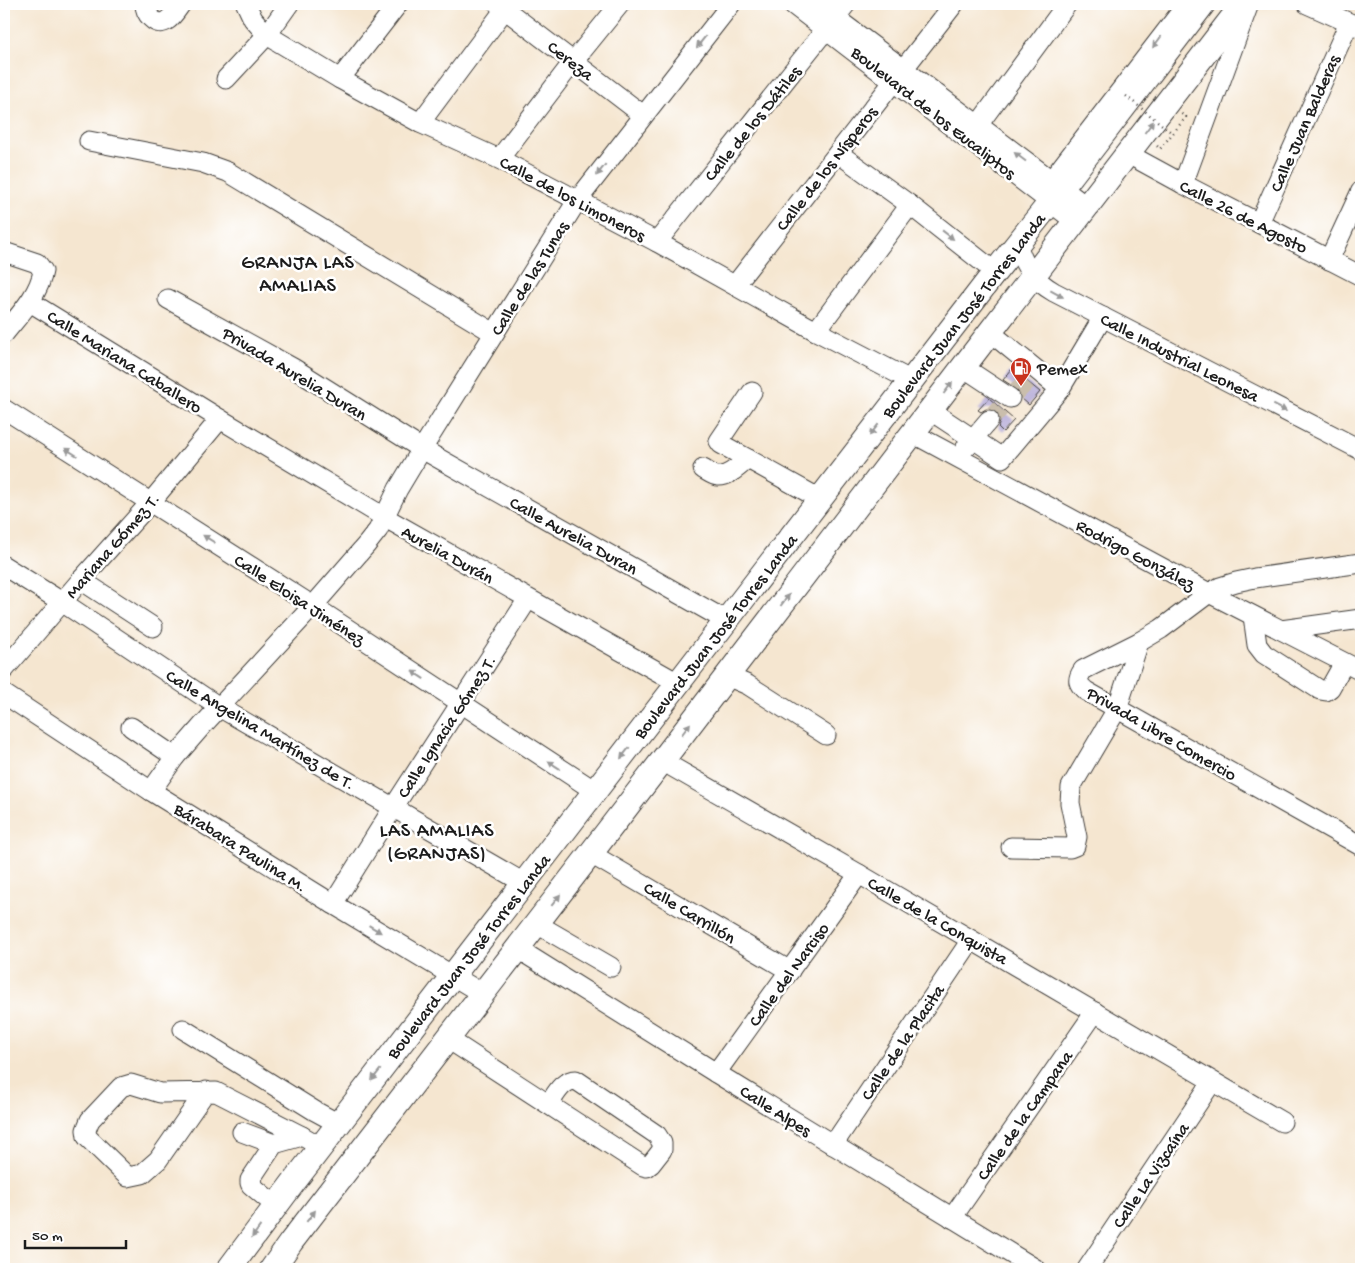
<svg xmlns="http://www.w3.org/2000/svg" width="1365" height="1273" viewBox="0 0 1365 1273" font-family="'Gochi Hand',sans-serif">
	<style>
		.building { fill: #b2a8d6 }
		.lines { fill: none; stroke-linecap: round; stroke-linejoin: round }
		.minor-tunnel { stroke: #cabeac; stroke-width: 19; stroke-dasharray: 19 9; stroke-linecap: butt }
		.minor-casing { stroke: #3d3a37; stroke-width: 21 }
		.major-casing { stroke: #3d3a37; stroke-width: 26 }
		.path { stroke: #3d3a37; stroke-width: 2.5; stroke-dasharray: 1 4; stroke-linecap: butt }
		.minor { stroke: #fff; stroke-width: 19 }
		.major { stroke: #fff; stroke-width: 24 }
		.path-bridge { stroke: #3d3a37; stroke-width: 2.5; stroke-dasharray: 1 4; stroke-linecap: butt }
		.oneway { fill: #999 }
		.labels { text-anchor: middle; stroke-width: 5; stroke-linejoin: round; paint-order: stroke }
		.street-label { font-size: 18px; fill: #1c1c1c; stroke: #fff }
		.poi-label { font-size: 18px; fill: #1c1c1c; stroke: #fff; text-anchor: start }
		.quarter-label { font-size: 20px; letter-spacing: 1px; fill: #1c1c1c; stroke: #fff }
	</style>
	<rect width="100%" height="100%" fill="#fff"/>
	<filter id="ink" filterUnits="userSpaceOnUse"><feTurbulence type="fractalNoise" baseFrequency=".02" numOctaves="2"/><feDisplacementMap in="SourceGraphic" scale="10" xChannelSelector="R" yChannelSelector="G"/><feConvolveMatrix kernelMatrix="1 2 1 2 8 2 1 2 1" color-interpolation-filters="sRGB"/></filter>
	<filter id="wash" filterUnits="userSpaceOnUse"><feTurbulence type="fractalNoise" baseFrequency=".0096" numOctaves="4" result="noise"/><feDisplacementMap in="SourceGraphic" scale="20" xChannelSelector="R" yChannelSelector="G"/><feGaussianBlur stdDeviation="1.12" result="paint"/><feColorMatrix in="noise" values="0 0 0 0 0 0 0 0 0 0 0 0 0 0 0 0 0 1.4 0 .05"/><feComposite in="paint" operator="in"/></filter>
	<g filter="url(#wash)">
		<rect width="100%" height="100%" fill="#f5e6d0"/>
		<g id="blocks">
			<g class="building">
				<polygon points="1012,369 1040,392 1029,405 1021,398 1020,393 1017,389 1003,380"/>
				<polygon points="989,398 1014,420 1003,432 998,427 1000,422 1000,417 997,412 991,409 986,409 981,412 978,410"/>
			</g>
		</g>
	</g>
	<g filter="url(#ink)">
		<use href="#blocks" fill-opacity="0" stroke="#3d3a37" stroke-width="1"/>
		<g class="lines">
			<g class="minor-tunnel">
				<polyline points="1015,393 1027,381"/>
				<polyline points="989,420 1000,408"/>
			</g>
			<g class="minor-casing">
				<g id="minor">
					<path d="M145 4C145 9 147 14 151 18 164 31 174 14 181 4"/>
					<polyline points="246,4 253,19 267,35 340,79 420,123 499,159 657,242 816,331 912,381"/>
					<polyline points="498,4 643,115"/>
					<polyline points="792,4 1076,222"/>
					<polyline points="817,4 1087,207"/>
					<polyline points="1307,4 1361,28"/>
					<polyline points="226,79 267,35 289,4"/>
					<polyline points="340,79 398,4"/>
					<polyline points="420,123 505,9"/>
					<polyline points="978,125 1067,4"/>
					<polyline points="89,141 203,163 228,172 494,333"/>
					<polyline points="838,153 910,205 995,272"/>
					<polyline points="1128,154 1183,184 1361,276"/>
					<polyline points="499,159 573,62 620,4"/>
					<polyline points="1183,184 1249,4"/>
					<polyline points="1043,191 1187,4"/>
					<polyline points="1259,223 1349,23"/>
					<polyline points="657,242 846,4"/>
					<path d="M1017 244C1025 268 1032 279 1054 292L1361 450"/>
					<path d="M4 252 37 263 43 271C39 295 19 315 4 334"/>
					<polyline points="1329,260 1361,191"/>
					<polyline points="735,285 954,4"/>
					<polyline points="168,299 293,368 422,449 727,621"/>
					<polyline points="30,302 220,419 384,517 678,683"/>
					<polyline points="816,331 910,205"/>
					<polyline points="963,367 1010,398"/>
					<polyline points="1060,389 1103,317"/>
					<polyline points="752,392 719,441 721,444 820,499"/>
					<polyline points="4,409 313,606 595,791"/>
					<polyline points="931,411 1002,458 1060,389 990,332"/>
					<polyline points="912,433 1209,593 1361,671"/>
					<polyline points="966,447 989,420"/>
					<path d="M703 469C707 471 713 476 718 476 729 477 740 465 748 459"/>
					<path d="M1361 563 1255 578 1236 582 1220 587 1209 593 1161 629 1139 642 1083 670C1076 680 1078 684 1086 691L1361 846"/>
					<polyline points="4,566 62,602 219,707 524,883"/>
					<polyline points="81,580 153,627"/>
					<polyline points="1253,616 1257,645 1264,654 1320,690 1326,691 1330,688 1344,663"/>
					<polyline points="1281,630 1361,619"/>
					<polyline points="4,670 81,580 150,503 220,419"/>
					<polyline points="727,676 748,685 826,735"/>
					<polyline points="4,694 151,791 333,904 483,994"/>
					<polyline points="131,727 175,757"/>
					<polyline points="662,761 859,874 1282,1122"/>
					<polyline points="151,791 175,757 202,726 313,606 367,544 378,530 398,489 422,449 577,201 731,4"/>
					<polyline points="1011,847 1070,848 1075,846 1077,837 1070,803 1071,787 1117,709 1139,642"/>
					<polyline points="591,854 790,971"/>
					<polyline points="333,904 393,808 528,599"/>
					<polyline points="537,924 611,967"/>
					<polyline points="518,949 716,1073 1036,1269"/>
					<polyline points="183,1029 315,1111 339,1124"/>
					<path d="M448 1039 643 1166 647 1167 651 1164 662 1150V1143L657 1135 576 1080C562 1080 556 1094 549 1104"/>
					<polyline points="716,1073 859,874"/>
					<polyline points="206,1091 158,1160 142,1174 128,1177 87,1137 86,1130 90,1120 121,1087 131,1084 160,1093 216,1092 302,1136 321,1147"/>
					<polyline points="242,1132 274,1144"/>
					<polyline points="833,1145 971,940"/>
					<polyline points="276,1206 251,1185 250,1183 250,1180 274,1144 302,1136"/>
					<polyline points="952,1218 1095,1012"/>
					<polyline points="1087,1269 1212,1082"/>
				</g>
			</g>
			<g class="major-casing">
				<g id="major">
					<polyline points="229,1269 293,1183 995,272 1061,189 1203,4"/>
					<polyline points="272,1269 291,1242 662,761 990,332 1243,4"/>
				</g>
			</g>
			<polyline class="path" points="1157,146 1160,149 1186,117 1180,113"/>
			<use href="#minor" class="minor"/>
			<use href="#major" class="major"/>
			<polyline class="path-bridge" points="1126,96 1171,132"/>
		</g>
		<defs><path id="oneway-solid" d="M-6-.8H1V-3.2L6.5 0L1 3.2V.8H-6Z" transform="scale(1.25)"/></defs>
		<g class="oneway">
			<use href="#oneway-solid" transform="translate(701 42) rotate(128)"/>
			<use href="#oneway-solid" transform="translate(1157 42) rotate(127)"/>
			<use href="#oneway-solid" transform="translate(1149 127) rotate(-53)"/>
			<use href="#oneway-solid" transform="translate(1020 157) rotate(-143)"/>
			<use href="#oneway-solid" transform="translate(601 170) rotate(128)"/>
			<use href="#oneway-solid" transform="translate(948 235) rotate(38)"/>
			<use href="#oneway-solid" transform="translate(1057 294) rotate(28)"/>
			<use href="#oneway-solid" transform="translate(948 388) rotate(-53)"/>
			<use href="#oneway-solid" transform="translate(1280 408) rotate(27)"/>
			<use href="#oneway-solid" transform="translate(874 430) rotate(128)"/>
			<use href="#oneway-solid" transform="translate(71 452) rotate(-148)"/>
			<use href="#oneway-solid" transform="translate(209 539) rotate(-148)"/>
			<use href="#oneway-solid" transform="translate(785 600) rotate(-53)"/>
			<use href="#oneway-solid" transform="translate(418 675) rotate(-146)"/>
			<use href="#oneway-solid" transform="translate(686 729) rotate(-53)"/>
			<use href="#oneway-solid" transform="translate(625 753) rotate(128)"/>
			<use href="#oneway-solid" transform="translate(554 765) rotate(-147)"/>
			<use href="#oneway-solid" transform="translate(556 900) rotate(-52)"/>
			<use href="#oneway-solid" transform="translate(375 929) rotate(31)"/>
			<use href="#oneway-solid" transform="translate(376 1075) rotate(128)"/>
			<use href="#oneway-solid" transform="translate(311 1216) rotate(-52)"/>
			<use href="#oneway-solid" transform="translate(256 1232) rotate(126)"/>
		</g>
	</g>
	<defs>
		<g id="fuel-pin" transform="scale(1.125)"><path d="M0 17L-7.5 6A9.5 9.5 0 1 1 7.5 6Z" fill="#c8321e" stroke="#fff"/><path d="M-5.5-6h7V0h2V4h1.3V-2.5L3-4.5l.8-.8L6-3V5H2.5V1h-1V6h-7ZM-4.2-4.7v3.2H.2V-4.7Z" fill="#fff"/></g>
	</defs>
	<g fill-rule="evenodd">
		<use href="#fuel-pin" x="1021" y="368"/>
	</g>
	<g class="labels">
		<g class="street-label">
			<text transform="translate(571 60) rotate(38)" y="6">Cereza</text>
			<text transform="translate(934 112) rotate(38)" y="6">Boulevard de los Eucaliptos</text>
			<text transform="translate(752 123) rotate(-51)" y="6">Calle de los Dátiles</text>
			<text transform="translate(1304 123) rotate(-66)" y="6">Calle Juan Balderas</text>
			<text transform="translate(826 168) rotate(-52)" y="6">Calle de los Nísperos</text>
			<text transform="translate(573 198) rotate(28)" y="6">Calle de los Limoneros</text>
			<text transform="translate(1244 216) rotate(27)" y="6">Calle 26 de Agosto</text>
			<text transform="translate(529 278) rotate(-58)" y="6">Calle de las Tunas</text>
			<text transform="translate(963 315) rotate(-52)" y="6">Boulevard Juan José Torres Landa</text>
			<text transform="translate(1180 357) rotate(27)" y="6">Calle Industrial Leonesa</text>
			<text transform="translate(125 361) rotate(32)" y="6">Calle Mariana Caballero</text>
			<text transform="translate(295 373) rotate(31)" y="6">Privada Aurelia Duran</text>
			<text transform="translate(574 535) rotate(29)" y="6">Calle Aurelia Duran</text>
			<text transform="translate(112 545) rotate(-49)" y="6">Mariana Gómez T.</text>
			<text transform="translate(448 554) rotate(29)" y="6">Aurelia Durán</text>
			<text transform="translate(1136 554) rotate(28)" y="6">Rodrigo González</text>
			<text transform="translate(300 599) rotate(33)" y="6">Calle Eloisa Jiménez</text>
			<text transform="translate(715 636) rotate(-52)" y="6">Boulevard Juan José Torres Landa</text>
			<text transform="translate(446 726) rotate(-57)" y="6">Calle Ignacia Gómez T.</text>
			<text transform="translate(261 729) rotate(31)" y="6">Calle Angelina Martínez de T.</text>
			<text transform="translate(1162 733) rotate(30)" y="6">Privada Libre Comercio</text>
			<text transform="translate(241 847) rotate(32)" y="6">Bárabara Paulina M.</text>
			<text transform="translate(690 912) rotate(31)" y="6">Calle Carrillón</text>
			<text transform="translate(938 920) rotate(30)" y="6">Calle de la Conquista</text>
			<text transform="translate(468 956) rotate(-52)" y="6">Boulevard Juan José Torres Landa</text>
			<text transform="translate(788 974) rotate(-54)" y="6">Calle del Narciso</text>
			<text transform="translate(902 1042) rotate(-56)" y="6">Calle de la Placita</text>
			<text transform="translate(776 1110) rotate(32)" y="6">Calle Alpes</text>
			<text transform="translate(1024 1115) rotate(-55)" y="6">Calle de la Campana</text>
			<text transform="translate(1150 1175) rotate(-56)" y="6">Calle La Vizcaína</text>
		</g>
		<g class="poi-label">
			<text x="1037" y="374">Pemex</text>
		</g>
		<g class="quarter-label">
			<text x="298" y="268">GRANJA LAS<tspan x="298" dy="23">AMALIAS</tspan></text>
			<text x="437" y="836">LAS AMALIAS<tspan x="437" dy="23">(GRANJAS)</tspan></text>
		</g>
	</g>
	<rect width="1365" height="1273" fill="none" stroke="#fff" stroke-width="20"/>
	<path d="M25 1240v8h101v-8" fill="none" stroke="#1c1c1c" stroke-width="2.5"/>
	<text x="32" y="1240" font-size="15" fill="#1c1c1c" stroke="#ffffff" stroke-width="4" paint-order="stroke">50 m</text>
</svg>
